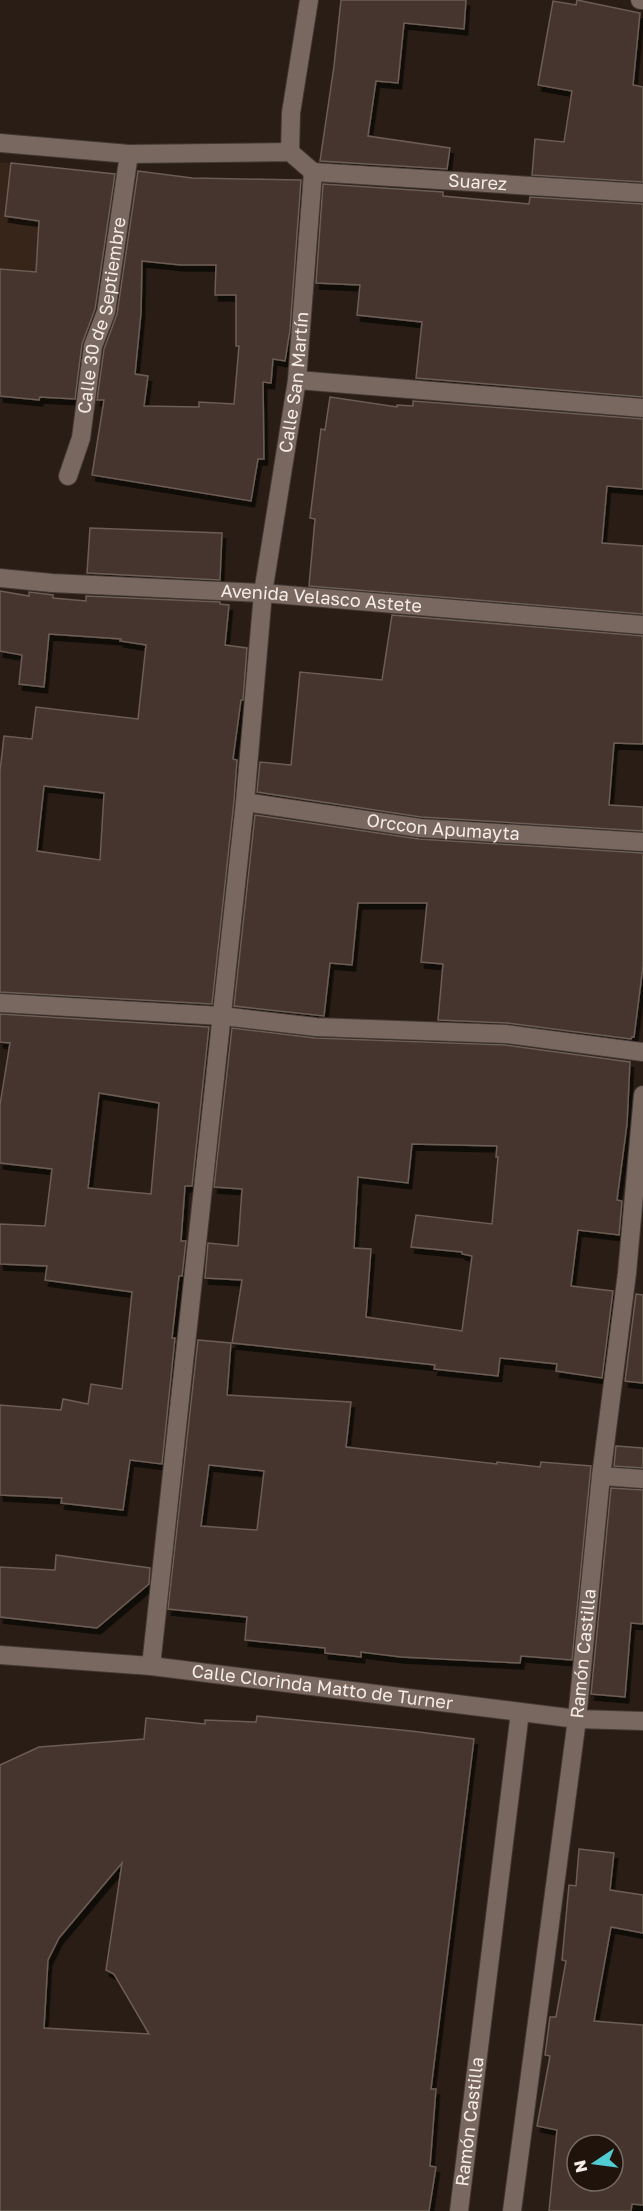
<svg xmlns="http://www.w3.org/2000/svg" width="643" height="2211" viewBox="0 0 643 2211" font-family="'Golos Text',sans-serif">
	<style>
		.built { fill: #37251a }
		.building { fill: #44362e; stroke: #6c5d54; stroke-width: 1.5; fill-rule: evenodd; filter: url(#shadow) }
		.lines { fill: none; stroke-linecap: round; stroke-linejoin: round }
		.street-casing { stroke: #433935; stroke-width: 20 }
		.street { stroke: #78685f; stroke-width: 18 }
		.labels { text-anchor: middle; stroke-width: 4.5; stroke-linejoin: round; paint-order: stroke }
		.street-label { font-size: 18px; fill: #f5ece7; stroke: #1f130c }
	</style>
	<defs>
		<filter id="shadow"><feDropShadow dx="3.5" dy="6" stdDeviation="0" flood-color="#0009"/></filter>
	</defs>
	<rect width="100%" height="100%" fill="#291d15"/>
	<polygon class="built" points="0,162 11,163 5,216 49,223 36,272 0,269"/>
	<g class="building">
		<polygon points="341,0 466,0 464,29 404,23 398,83 376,81 368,136 450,148 447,169 320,161 334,66"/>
		<polygon points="577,0 640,13 633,85 643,87 643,182 532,175 535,139 564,142 572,91 538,85 553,1 576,5"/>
		<polygon points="11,163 115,174 95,309 82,344 75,399 40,397 39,400 0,396 0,269 36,272 39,221 5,216"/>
		<path d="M138 171 192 178 301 180 290 330 285 361 273 359 271 383 263 382 264 459H258L251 501 92 475 104 400H97L104 349 117 314ZM142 261 181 265H216L215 295H236V346H239L234 404 199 402V407L144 406 148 376 135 374 141 313Z"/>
		<polygon points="323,184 443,192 443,196 529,204 530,197 643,204 643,397 416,378 422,322 357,315 360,285 316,283"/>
		<polygon points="330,397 397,407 397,405 413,406 413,401 643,419 643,489 607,486 602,543 643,546 643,614 309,586 315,519 310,518 321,429 325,430"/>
		<polygon points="90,528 222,533 220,580 87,573"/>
		<path d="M0 591 29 596V592L53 595V598L86 601V596L220 602V604L229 605 225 645 247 648 243 700H241L233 759 237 760 234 801 212 1004 0 992V771L4 736 32 739 36 707 138 719 146 645 120 641 121 639 49 634 44 687 19 684 22 655 0 651ZM44 786 104 793 100 860 37 851Z"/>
		<polygon points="392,615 643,636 643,744 614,743 609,805 643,807 643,831 421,817 257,792 260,762 291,765 300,672 382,680"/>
		<polygon points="255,815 419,839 643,853 643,966 634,1037 632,1037 631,1039 507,1023 438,1020 443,964 421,962 427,903 358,903 352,965 330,963 324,1016 234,1006"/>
		<path d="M0 1014 209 1027 192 1186H185L181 1241H186L182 1276H179L172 1338H175L162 1464 130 1460 123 1510 61 1503 62 1498 0 1495V1405L61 1410 63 1399 88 1404 91 1384 122 1389 132 1292 45 1280 47 1266 0 1264V1224L45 1226 52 1169 0 1163V1105L10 1043 0 1042ZM99 1093 159 1103 151 1194 88 1188Z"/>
		<path d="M232 1028 315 1038 505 1045 630 1062 627 1124 617 1200 622 1201 619 1235 578 1230 571 1286 613 1291 602 1378 556 1371 557 1364 500 1358 498 1376 434 1369 435 1365 232 1343 242 1280 205 1278 208 1243 238 1246 242 1189 214 1187ZM412 1144 497 1146 496 1157H498L492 1224 416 1215 411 1247 462 1252V1254L472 1256 462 1331 366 1317 371 1249 354 1248 358 1177 408 1183Z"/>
		<polygon points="636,1294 643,1295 643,1383 625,1381"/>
		<path d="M198 1340 231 1343 227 1395 351 1402 346 1447 497 1464V1462L540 1467 541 1462 591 1466 572 1660 521 1656 520 1663 401 1657 361 1652V1657L325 1653V1648L245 1640 247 1617 168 1609ZM209 1465 264 1471 257 1530 201 1526Z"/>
		<polygon points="616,1446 643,1448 643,1468 614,1466"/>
		<polygon points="611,1488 643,1490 643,1624 631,1623 625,1697 591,1694"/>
		<polygon points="56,1555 150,1568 149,1584 97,1628 0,1617 0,1567 55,1570"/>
		<path d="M257 1716 411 1731 474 1739 431 2089H436L430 2166 436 2167 429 2211H0V1765L39 1747 144 1739 146 1718 205 1724V1720L256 1722ZM122 1863 106 1970 114 1974 149 2034 44 2028 48 1960 59 1938Z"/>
		<path d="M579 1849 614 1853 610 1890 643 1895V1933L611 1927 594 2021 643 2025V2205L632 2204 631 2211H549L557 2130 537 2126 550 2056 545 2055 550 2017H556L566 1961 562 1960 569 1885 576 1886ZM577 2145H613V2181H577Z"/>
	</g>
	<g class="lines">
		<g class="street-casing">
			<g id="street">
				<polyline points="640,0 643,0"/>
				<polyline points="0,143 129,154 290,152 313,172"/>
				<polyline points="290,152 291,113 309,0"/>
				<path id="s1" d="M313 172 643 193"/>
				<polyline points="297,380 643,408"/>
				<path id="s2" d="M68 476 81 438 93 346 106 312 129 154"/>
				<path id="s3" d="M0 578 52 583 263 593 643 625"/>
				<path id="s4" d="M245 802 420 828 643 842"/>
				<polyline points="0,1003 222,1016 316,1027 506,1034 643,1052"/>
				<polyline points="601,1476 643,1479"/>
				<path id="s5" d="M0 1655 151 1666 577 1719 643 1721"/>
				<path id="s6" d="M151 1666 245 802 263 593 297 380 313 172"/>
				<path id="s7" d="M459 2211 520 1712"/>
				<path id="s8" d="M512 2211 577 1719 601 1476 627 1273 643 1095"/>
			</g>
		</g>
		<use href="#street" class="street"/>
	</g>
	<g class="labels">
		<g class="street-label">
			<text dy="6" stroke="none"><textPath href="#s1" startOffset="165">Suarez</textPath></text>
			<text dy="6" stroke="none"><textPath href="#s2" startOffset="165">Calle 30 de Septiembre</textPath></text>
			<text dy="6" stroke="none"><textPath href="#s6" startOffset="1292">Calle San Martín</textPath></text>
			<text dy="6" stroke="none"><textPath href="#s3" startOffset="322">Avenida Velasco Astete</textPath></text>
			<text dy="6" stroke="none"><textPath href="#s4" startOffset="200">Orccon Apumayta</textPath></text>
			<text dy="6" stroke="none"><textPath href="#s8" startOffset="562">Ramón Castilla</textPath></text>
			<text dy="6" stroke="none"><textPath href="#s5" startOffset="324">Calle Clorinda Matto de Turner</textPath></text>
			<text dy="6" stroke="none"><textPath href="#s7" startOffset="90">Ramón Castilla</textPath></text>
		</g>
	</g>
	<g transform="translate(595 2163) rotate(257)"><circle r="28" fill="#1f130c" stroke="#756a64" stroke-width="1.5"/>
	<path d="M0-4.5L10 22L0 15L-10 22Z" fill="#51ccd3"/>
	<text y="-9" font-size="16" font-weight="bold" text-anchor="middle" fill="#f5ece7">N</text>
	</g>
</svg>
